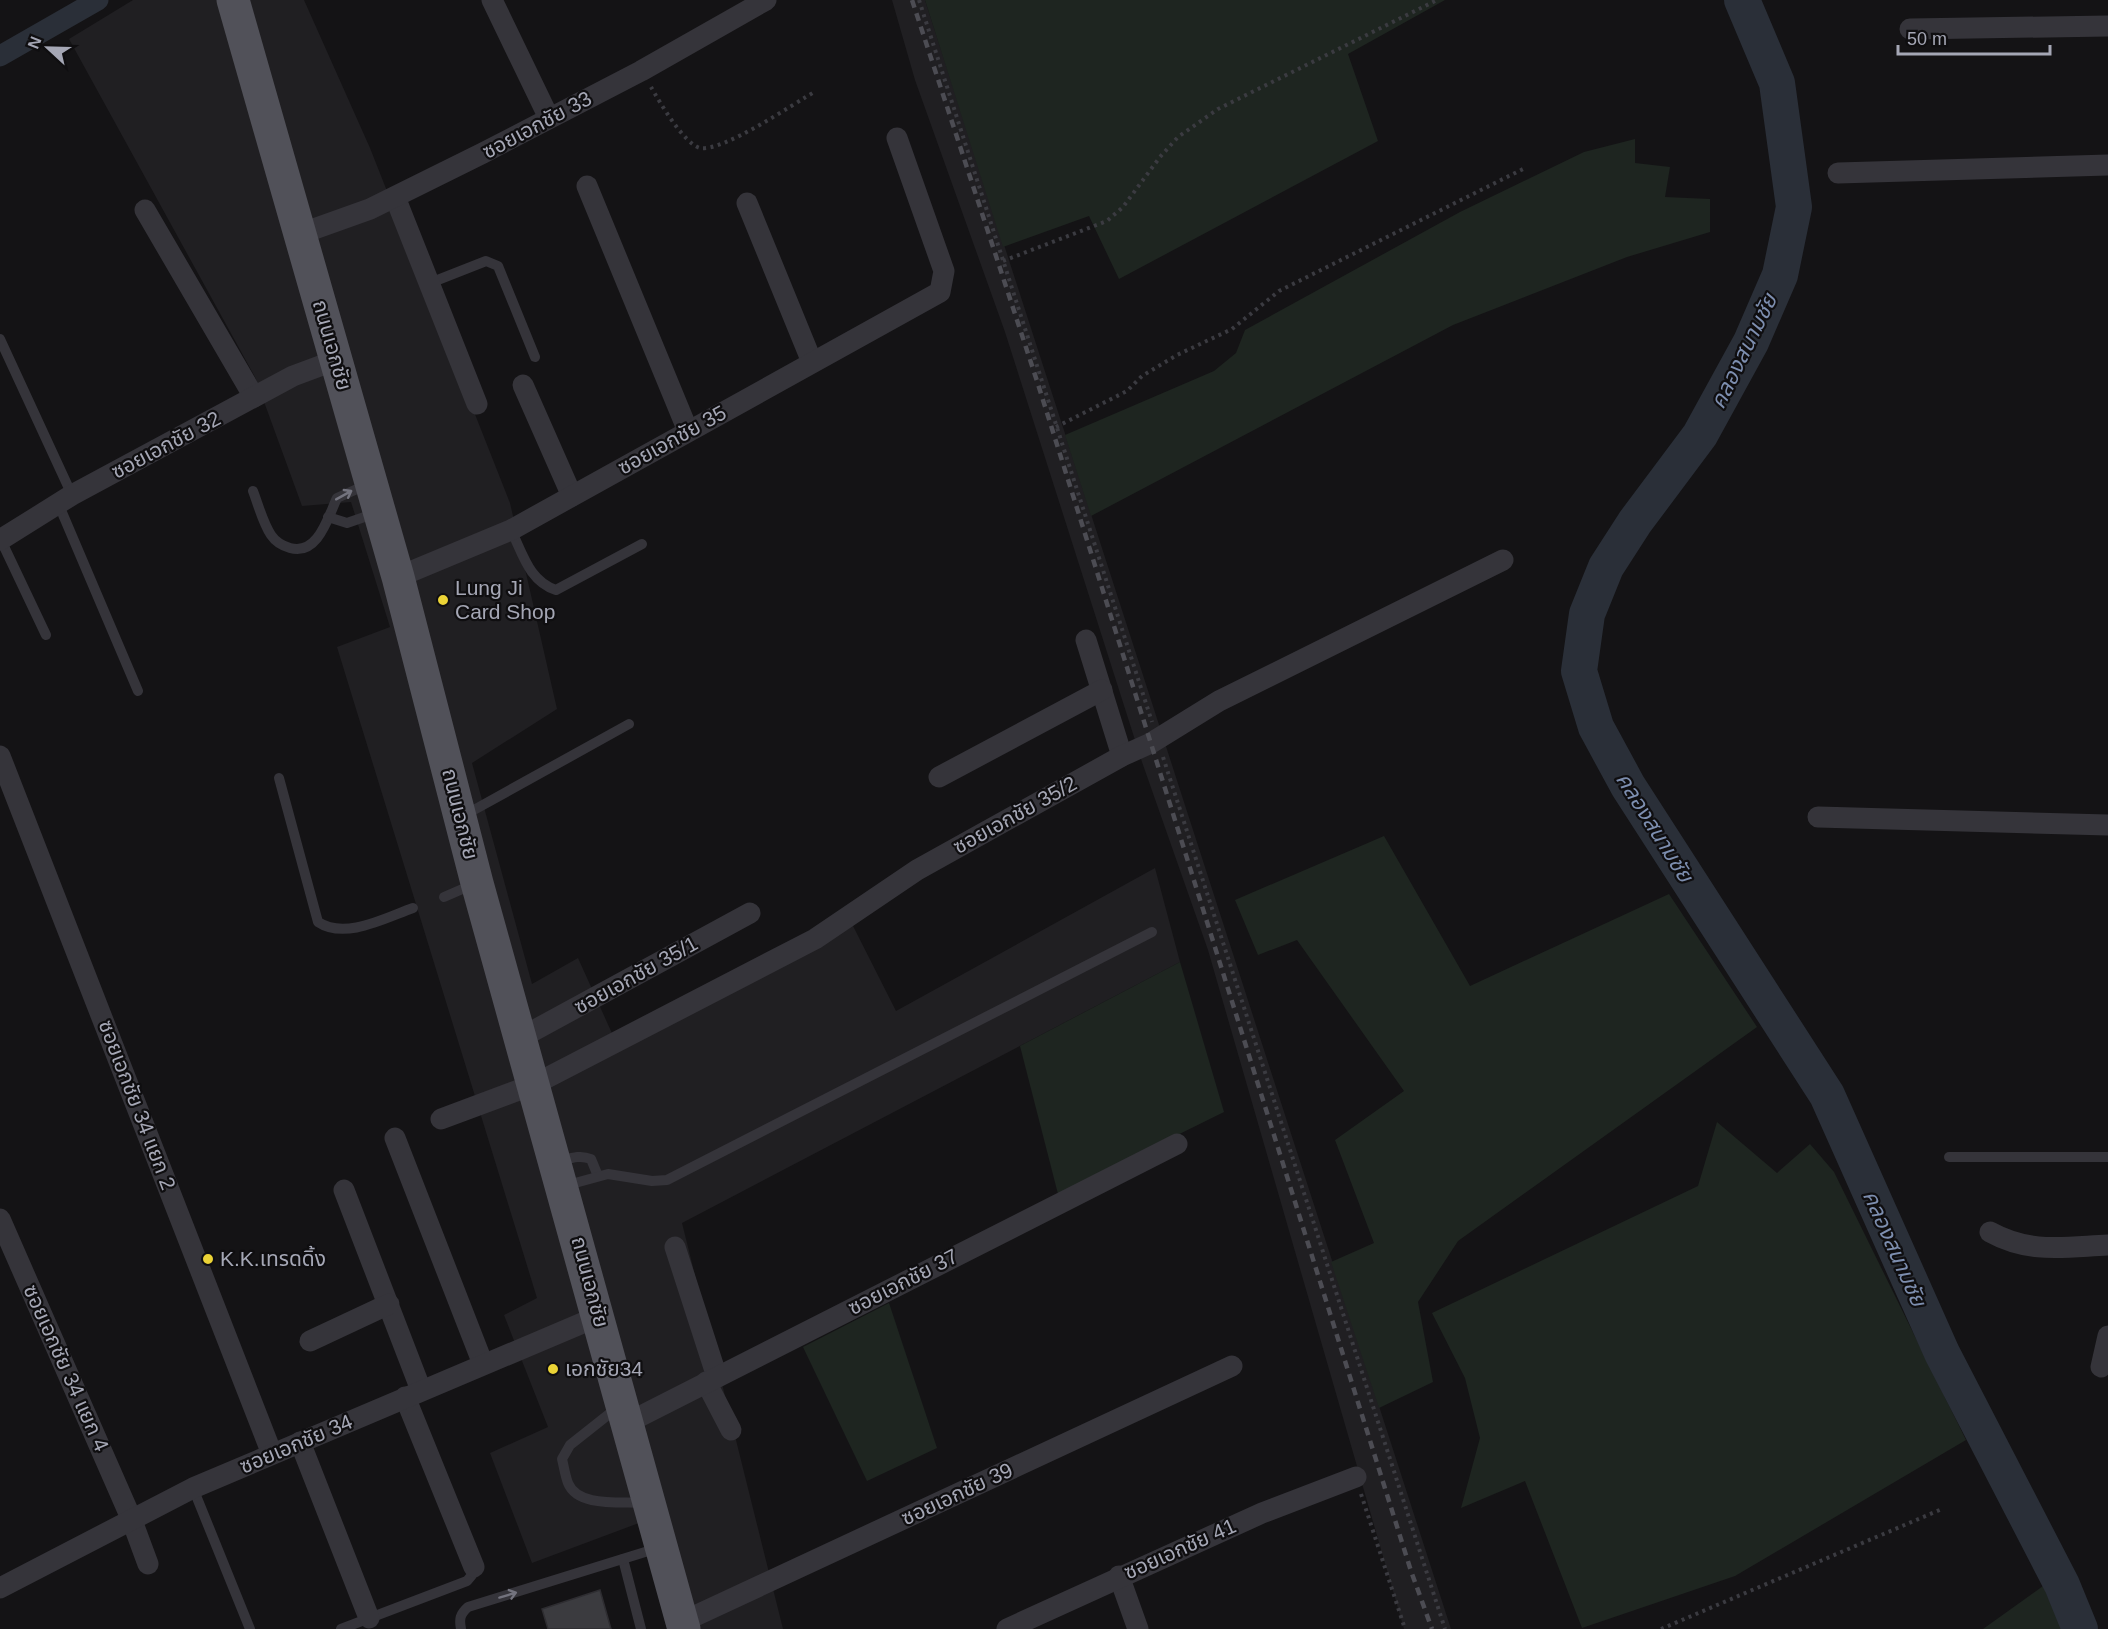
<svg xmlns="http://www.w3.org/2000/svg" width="2108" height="1629" viewBox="0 0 2108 1629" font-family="Arial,'Noto Sans Thai',sans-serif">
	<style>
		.built { fill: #201f22 }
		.green { fill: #1e2520 }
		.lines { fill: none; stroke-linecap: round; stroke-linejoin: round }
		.canal { stroke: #2a2f38; stroke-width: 21 }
		.river { stroke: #2a2f38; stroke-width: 36 }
		.building { fill: #3b3b3f; stroke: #2e2d31; stroke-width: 1.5 }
		.path { stroke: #3b3b41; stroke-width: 4; stroke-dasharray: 3 4.5; stroke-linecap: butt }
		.service { stroke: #35343a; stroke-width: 10 }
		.minor { stroke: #35343a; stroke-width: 21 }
		.primary { stroke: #515159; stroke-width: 33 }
		.rail { stroke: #4c4c53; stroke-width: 4.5; stroke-dasharray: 8 6; stroke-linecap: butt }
		.oneway { stroke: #73737e }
		.poi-dot { fill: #ebd336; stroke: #0f0e10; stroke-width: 2 }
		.labels { text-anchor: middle; stroke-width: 4.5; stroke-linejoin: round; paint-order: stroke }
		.street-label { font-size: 21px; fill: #a5a7b5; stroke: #0f0e10 }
		.poi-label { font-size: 21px; fill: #a5a7b5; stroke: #0f0e10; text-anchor: start }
		.water-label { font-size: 22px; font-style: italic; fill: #7d8eaf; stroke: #0f0e10 }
	</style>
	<rect width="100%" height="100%" fill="#141315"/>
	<g class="built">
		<polygon points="133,0 304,0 370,148 510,503 557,709 472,763 532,984 578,958 620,1051 851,922 896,1011 1155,868 1180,962 682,1223 783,1629 667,1629 639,1523 532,1563 490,1453 548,1427 504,1315 537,1298 337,647 390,627 351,502 302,506 255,377 69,39"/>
		<polygon points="892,0 925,0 1451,1629 1404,1629 1208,950 1142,762 1005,332 915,80"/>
	</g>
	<g class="green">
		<polygon points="925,0 1445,0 1348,54 1378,141 1119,279 1089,216 1003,247"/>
		<polygon points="1635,139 1635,163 1670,167 1665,197 1710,199 1710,232 1627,257 1453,325 1091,516 1065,435 1214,371 1236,353 1245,330 1460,212 1584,152"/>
		<polygon points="1384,836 1470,986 1669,894 1757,1027 1458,1241 1418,1302 1433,1382 1379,1408 1331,1262 1374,1243 1335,1140 1404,1091 1297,940 1258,955 1235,900"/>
		<polygon points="1180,962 1224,1112 1058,1194 1020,1046"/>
		<polygon points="1717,1122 1777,1173 1810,1144 1834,1172 1966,1440 1735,1576 1582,1628 1525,1481 1461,1508 1480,1438 1465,1378 1432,1313 1698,1186"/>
		<polygon points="889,1303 937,1448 867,1481 803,1347"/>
		<polygon points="2043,1586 2062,1629 1983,1629"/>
	</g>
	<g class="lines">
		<polyline class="canal" points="0,56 98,0"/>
		<polyline class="river" points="1742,0 1777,83 1794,207 1780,275 1751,342 1700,435 1635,522 1606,567 1587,614 1579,671 1596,727 1628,786 1827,1095 1942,1353 2062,1585 2080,1629"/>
	</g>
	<polygon class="building" points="600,1590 611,1629 548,1629 542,1609"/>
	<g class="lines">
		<g class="path">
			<polyline points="919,0 1152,722"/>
			<path d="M651 87C659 101 684 144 700 148 723 152 793 104 816 91"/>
			<polyline points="1003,261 1107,221 1123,207 1160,157 1178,137 1218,109 1437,0"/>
			<polyline points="1056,427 1127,391 1142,376 1177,355 1232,329 1279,291 1523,169"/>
			<polyline points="1163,757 1445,1629"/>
			<polyline points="1361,1494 1405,1629"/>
			<polyline points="1661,1629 1942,1509"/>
		</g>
		<g class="service">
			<polyline points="430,283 486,261 498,266 535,357"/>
			<polyline points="0,339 72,495"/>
			<path d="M253 491C258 504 263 523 271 535 275 541 283 546 290 548 318 556 328 517 337 498L368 484"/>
			<polyline points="58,503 138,691"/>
			<polyline points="328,517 347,523 376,513"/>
			<path d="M511 530C523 554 529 581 556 590L642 544"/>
			<polyline points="0,538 46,635"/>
			<path d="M279 778 318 922C345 940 385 918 413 908"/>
			<polyline points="463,816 629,724"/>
			<polyline points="444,897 474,884"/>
			<polyline points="1949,1157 2108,1157"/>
			<path d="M557 1162C569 1159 579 1154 591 1159L598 1176"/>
			<polyline points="564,1186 608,1174 652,1181 667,1180 1152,932"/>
			<path d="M618 1407 570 1445 562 1459C564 1467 565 1475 568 1483 578 1508 622 1501 644 1503"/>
			<polyline points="193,1488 250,1629"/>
			<polyline points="623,1559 641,1629"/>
			<polyline points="341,1629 467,1581 472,1575 474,1567"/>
			<path d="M461 1629C459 1619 460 1614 468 1607L658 1548"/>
		</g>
		<g class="minor">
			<polyline points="492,0 549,118"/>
			<polyline points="1910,29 2108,26"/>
			<polyline points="1838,173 2108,165"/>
			<polyline points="587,186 688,431"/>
			<polyline points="395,197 477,404"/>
			<polyline points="747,203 812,362"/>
			<polyline points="145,210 254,397"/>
			<polyline points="300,234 370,209 483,153 641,71 766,0"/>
			<polyline points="523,385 572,496"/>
			<polyline points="0,540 72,495 293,376 336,360"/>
			<polyline points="398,577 511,530 940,292 944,271 897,138"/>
			<polyline points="1086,640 1122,756"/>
			<polyline points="0,756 272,1454"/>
			<polyline points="939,777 1102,690"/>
			<polyline points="1818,817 2108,825"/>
			<polyline points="522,1037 750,913"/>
			<polyline points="441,1119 535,1084 815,939 917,870 1122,756 1151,743 1219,701 1503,560"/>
			<polyline points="395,1138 483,1364"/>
			<polyline points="344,1190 421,1390"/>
			<polyline points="0,1219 131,1518 148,1564"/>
			<path d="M1990 1232C2030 1254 2064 1247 2108 1245"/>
			<polyline points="675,1247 717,1377"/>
			<polyline points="310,1341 389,1304"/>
			<polyline points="2101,1367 2108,1336"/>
			<polyline points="706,1382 731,1430"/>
			<polyline points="405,1397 474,1567"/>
			<polyline points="629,1422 1177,1144"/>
			<polyline points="300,1442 369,1618"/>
			<polyline points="1119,1576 1138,1629"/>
			<polyline points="0,1588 193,1488 599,1316"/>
			<polyline points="682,1622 1232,1366"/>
			<polyline points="1007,1629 1262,1513 1356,1477"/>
		</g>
		<polyline class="primary" points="233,0 398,577 477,883 684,1629"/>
		<polyline class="rail" points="912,0 1037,381 1411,1571 1432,1629"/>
	</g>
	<defs><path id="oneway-shaft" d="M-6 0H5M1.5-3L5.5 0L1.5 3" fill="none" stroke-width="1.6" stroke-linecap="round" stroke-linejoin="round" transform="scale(1.5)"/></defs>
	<g class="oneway">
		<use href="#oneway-shaft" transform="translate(344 495) rotate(-29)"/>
		<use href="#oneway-shaft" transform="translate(508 1595) rotate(-17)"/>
	</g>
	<g class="poi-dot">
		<circle cx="443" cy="600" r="6"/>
		<circle cx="208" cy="1259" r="6"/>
		<circle cx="553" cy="1369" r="6"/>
	</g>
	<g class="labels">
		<g class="street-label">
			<text transform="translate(537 125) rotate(-28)" y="7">ซอยเอกชัย 33</text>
			<text transform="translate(332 345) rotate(74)" y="7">ถนนเอกชัย</text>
			<text transform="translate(672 440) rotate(-29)" y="7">ซอยเอกชัย 35</text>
			<text transform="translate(166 445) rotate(-28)" y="7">ซอยเอกชัย 32</text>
			<text transform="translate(460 814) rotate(76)" y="7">ถนนเอกชัย</text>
			<text transform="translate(1015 815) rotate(-29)" y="7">ซอยเอกชัย 35/2</text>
			<text transform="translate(636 975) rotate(-29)" y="7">ซอยเอกชัย 35/1</text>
			<text transform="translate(137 1105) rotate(69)" y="7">ซอยเอกชัย 34 แยก 2</text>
			<text transform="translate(590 1282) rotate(75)" y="7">ถนนเอกชัย</text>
			<text transform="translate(903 1282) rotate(-27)" y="7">ซอยเอกชัย 37</text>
			<text transform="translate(66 1368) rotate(66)" y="7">ซอยเอกชัย 34 แยก 4</text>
			<text transform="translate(296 1444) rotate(-23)" y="7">ซอยเอกชัย 34</text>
			<text transform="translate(957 1494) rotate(-25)" y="7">ซอยเอกชัย 39</text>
			<text transform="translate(1180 1549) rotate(-24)" y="7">ซอยเอกชัย 41</text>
		</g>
		<g class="poi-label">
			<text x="455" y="595">Lung Ji<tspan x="455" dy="24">Card Shop</tspan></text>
			<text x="220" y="1266">K.K.เทรดดิ้ง</text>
			<text x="565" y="1376">เอกชัย34</text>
		</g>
		<g class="water-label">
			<text transform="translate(1743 351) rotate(-64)" y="8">คลองสนามชัย</text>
			<text transform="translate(1655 827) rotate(58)" y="8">คลองสนามชัย</text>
			<text transform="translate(1895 1248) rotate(66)" y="8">คลองสนามชัย</text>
		</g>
	</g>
	<g transform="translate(48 48) rotate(292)" stroke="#0f0e10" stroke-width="4.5" paint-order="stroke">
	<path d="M0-4.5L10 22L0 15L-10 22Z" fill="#a5a7b5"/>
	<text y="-9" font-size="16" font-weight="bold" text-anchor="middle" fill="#a5a7b5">N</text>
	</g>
	<path d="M1898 45v9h152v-9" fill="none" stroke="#a5a7b5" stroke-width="3"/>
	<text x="1907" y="45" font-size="18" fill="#a5a7b5" stroke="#0f0e10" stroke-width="4.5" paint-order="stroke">50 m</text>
</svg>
